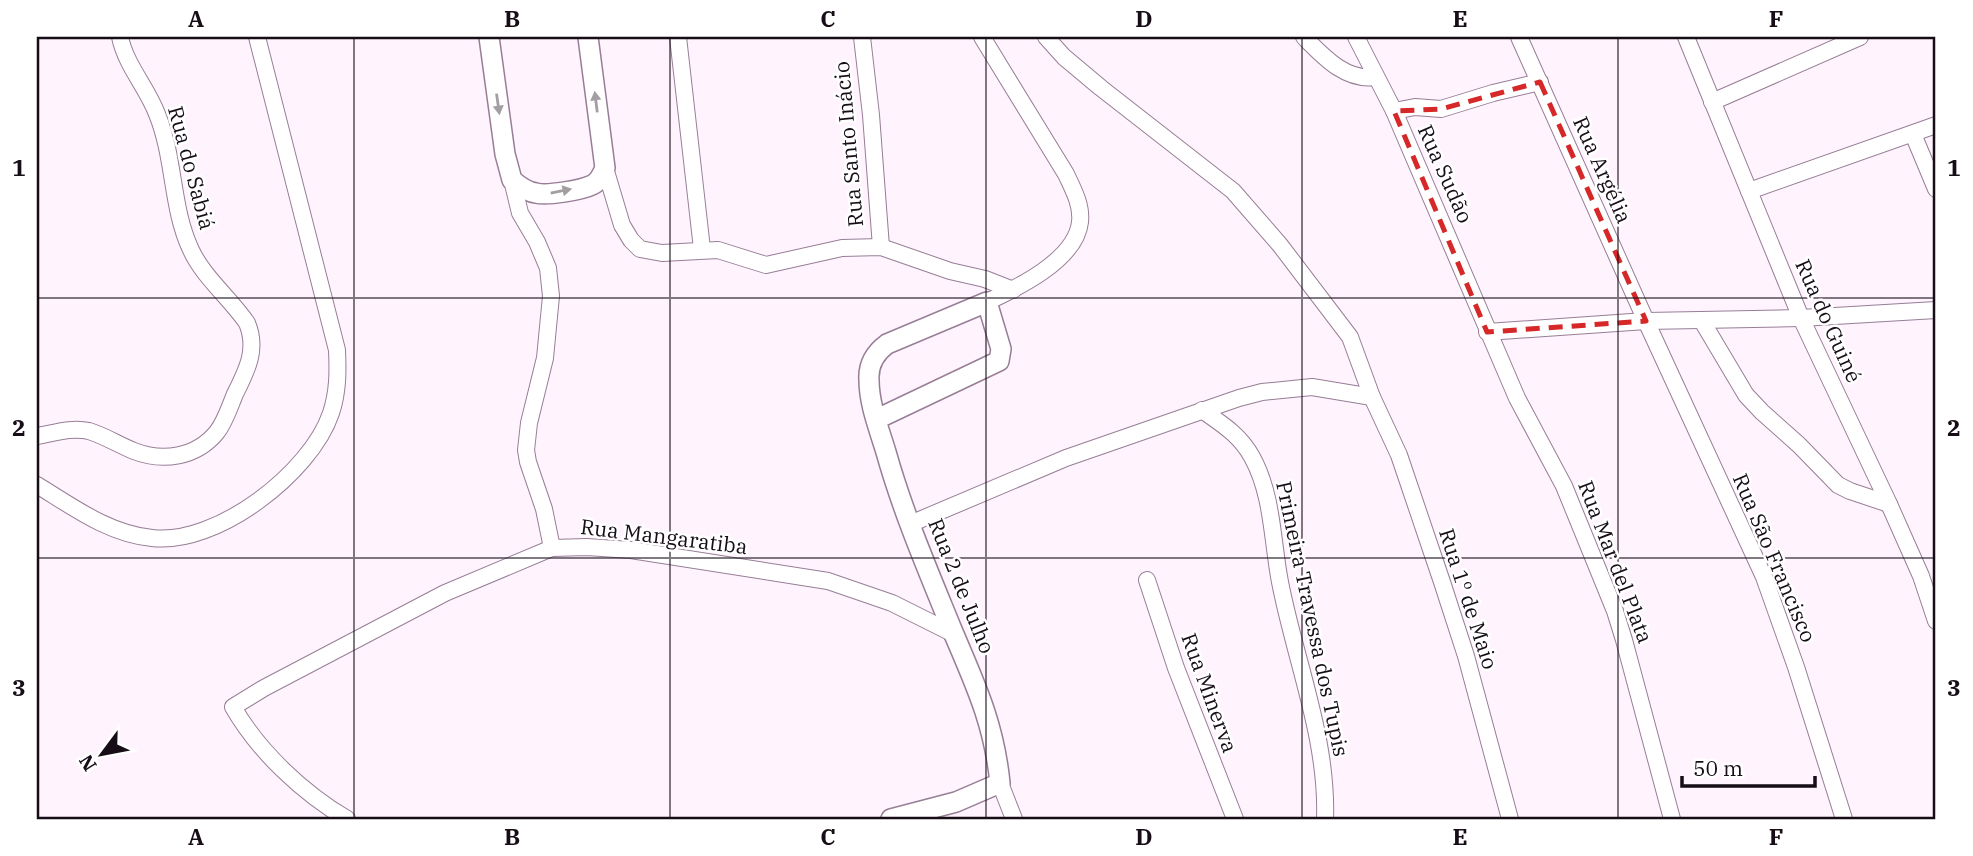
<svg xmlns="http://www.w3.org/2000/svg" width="1973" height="856" viewBox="0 0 1973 856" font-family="'IBM Plex Serif',serif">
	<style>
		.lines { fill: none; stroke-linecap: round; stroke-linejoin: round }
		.minor-casing { stroke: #977e96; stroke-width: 18 }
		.tertiary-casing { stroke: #977e96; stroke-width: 22 }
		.minor { stroke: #fff; stroke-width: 16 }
		.tertiary { stroke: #fff; stroke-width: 19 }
		.oneway { fill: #a29ea2 }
		.marked { fill: none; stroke: #d62828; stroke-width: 5; stroke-dasharray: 14 9; stroke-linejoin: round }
		.grid { fill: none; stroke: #160d16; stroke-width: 2; stroke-opacity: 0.55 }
		.labels { text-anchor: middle; stroke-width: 5; stroke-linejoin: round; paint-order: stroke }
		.street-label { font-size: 21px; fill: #160d16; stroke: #fff }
		.neatline { fill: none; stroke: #160d16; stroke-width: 2.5 }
		.grid-label { font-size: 23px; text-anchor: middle; font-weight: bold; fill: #160d16 }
	</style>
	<rect width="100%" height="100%" fill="#fff3fe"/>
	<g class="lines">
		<g class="minor-casing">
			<g id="minor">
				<polyline points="678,37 702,249"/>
				<polyline points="862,37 871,115 881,247"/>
				<path d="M982 37 1066 174C1073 189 1082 205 1080 222 1076 260 1017 288 987 302"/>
				<polyline points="1046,37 1064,57 1101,88 1233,191 1280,245 1350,337 1372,397 1399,455 1442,582 1466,656 1510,819"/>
				<path d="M1304 37C1323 56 1345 81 1375 77"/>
				<polyline points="1356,37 1394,111 1517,398 1564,486 1615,611 1624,640 1672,819"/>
				<polyline points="1519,37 1646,321 1764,577 1796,667 1844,819"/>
				<polyline points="1686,37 1801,318 1889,504 1921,576 1936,621"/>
				<polyline points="1712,102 1860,37"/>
				<polyline points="1394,111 1415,107 1441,109 1493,93 1540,82"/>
				<polyline points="1913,134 1936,189"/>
				<polyline points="605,168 622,225 631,240 640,249 662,253 718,250 766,265 842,248 881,247 950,271 985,279 1013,290"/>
				<polyline points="512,180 520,213 537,242 548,268 551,296 545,358 529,423 526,450 528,462 544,509 552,548"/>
				<polyline points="1749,191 1936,125"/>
				<polyline points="1702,321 1746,395 1762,412 1799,445 1838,485 1850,491 1889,504"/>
				<polyline points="1487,332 1646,321 1801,318 1936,310"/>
				<path d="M1202 410C1222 424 1240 435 1252 457 1273 495 1272 541 1280 582 1295 660 1328 739 1325 819"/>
				<path d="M37 436C54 433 72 427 89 431 105 436 119 445 134 451 162 462 196 458 217 432 225 422 230 406 235 394 247 370 258 349 247 323 230 298 204 278 191 250 171 208 175 158 157 114 147 87 126 66 120 37"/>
				<path d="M37 485C73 507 109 534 152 538 216 546 311 473 331 413 338 392 338 372 337 350L257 37"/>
				<polyline points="910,524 1066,458 1239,398 1262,392 1312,387 1372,397"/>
				<polyline points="1147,580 1176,668 1235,819"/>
				<polyline points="1000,783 1014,819"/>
				<path d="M347 819C303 793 259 752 233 707L264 688 445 593 552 548 587 547 631 550 828 581 892 603 954 634"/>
			</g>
		</g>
		<g class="tertiary-casing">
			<g id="tertiary">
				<path d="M489 37 505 154 512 180C519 186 527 192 536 193 547 196 582 190 592 185 599 182 602 175 605 168L588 37"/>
				<path d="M877 419 999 361 1001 349 987 302 887 344C875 353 868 365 869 380 869 404 879 429 886 452 903 513 929 573 953 632 976 686 994 724 1000 783L956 802 891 819"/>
			</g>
		</g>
		<use href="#minor" class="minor"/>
		<use href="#tertiary" class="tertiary"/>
	</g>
	<defs><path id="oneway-solid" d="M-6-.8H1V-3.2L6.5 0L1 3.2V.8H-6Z" transform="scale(1.75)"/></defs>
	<g class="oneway">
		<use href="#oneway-solid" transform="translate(596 102) rotate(-97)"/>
		<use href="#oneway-solid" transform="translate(498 104) rotate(82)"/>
		<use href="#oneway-solid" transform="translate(561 191) rotate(-11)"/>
	</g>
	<path class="marked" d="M1540 82 1646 321 1487 332 1394 111 1441 109Z"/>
	<path class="grid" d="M354 37V819M670 37V819M986 37V819M1302 37V819M1618 37V819M37 298H1936M37 558H1936"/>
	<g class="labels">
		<g class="street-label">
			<text transform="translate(849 144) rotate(-95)" y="7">Rua Santo Inácio</text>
			<text transform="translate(191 168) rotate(75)" y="7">Rua do Sabiá</text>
			<text transform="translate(1602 170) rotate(66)" y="7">Rua Argélia</text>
			<text transform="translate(1445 174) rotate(66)" y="7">Rua Sudão</text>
			<text transform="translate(1828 321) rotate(66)" y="7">Rua do Guiné</text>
			<text transform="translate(664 537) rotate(7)" y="7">Rua Mangaratiba</text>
			<text transform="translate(1774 558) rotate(67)" y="7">Rua São Francisco</text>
			<text transform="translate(1615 562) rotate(69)" y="7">Rua Mar del Plata</text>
			<text transform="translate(961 586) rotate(68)" y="7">Rua 2 de Julho</text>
			<text transform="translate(1468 599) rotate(72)" y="7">Rua 1º de Maio</text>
			<text transform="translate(1312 619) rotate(78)" y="7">Primeira Travessa dos Tupis</text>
			<text transform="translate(1209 693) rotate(70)" y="7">Rua Minerva</text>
		</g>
	</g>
	<rect width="1973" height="856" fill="none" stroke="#ffffff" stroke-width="77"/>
	<g transform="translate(102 754) rotate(238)" stroke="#ffffff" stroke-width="5" paint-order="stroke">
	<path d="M0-5L12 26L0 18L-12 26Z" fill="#160d16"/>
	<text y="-10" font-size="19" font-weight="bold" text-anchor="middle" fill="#160d16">N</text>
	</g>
	<path d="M1682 776v10h133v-10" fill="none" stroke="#160d16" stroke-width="3.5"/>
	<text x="1693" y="776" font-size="21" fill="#160d16" stroke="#ffffff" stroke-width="5" paint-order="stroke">50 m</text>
	<rect x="38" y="38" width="1896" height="780" class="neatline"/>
	<g class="grid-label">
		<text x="196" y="27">A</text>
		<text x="512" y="27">B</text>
		<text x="828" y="27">C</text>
		<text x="1144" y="27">D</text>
		<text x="1460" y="27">E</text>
		<text x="1776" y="27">F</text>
		<text x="19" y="176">1</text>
		<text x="1954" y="176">1</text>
		<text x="19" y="436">2</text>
		<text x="1954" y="436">2</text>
		<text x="19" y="696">3</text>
		<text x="1954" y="696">3</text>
		<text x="196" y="845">A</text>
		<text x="512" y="845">B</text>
		<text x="828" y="845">C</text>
		<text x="1144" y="845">D</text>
		<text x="1460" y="845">E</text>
		<text x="1776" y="845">F</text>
	</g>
</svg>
